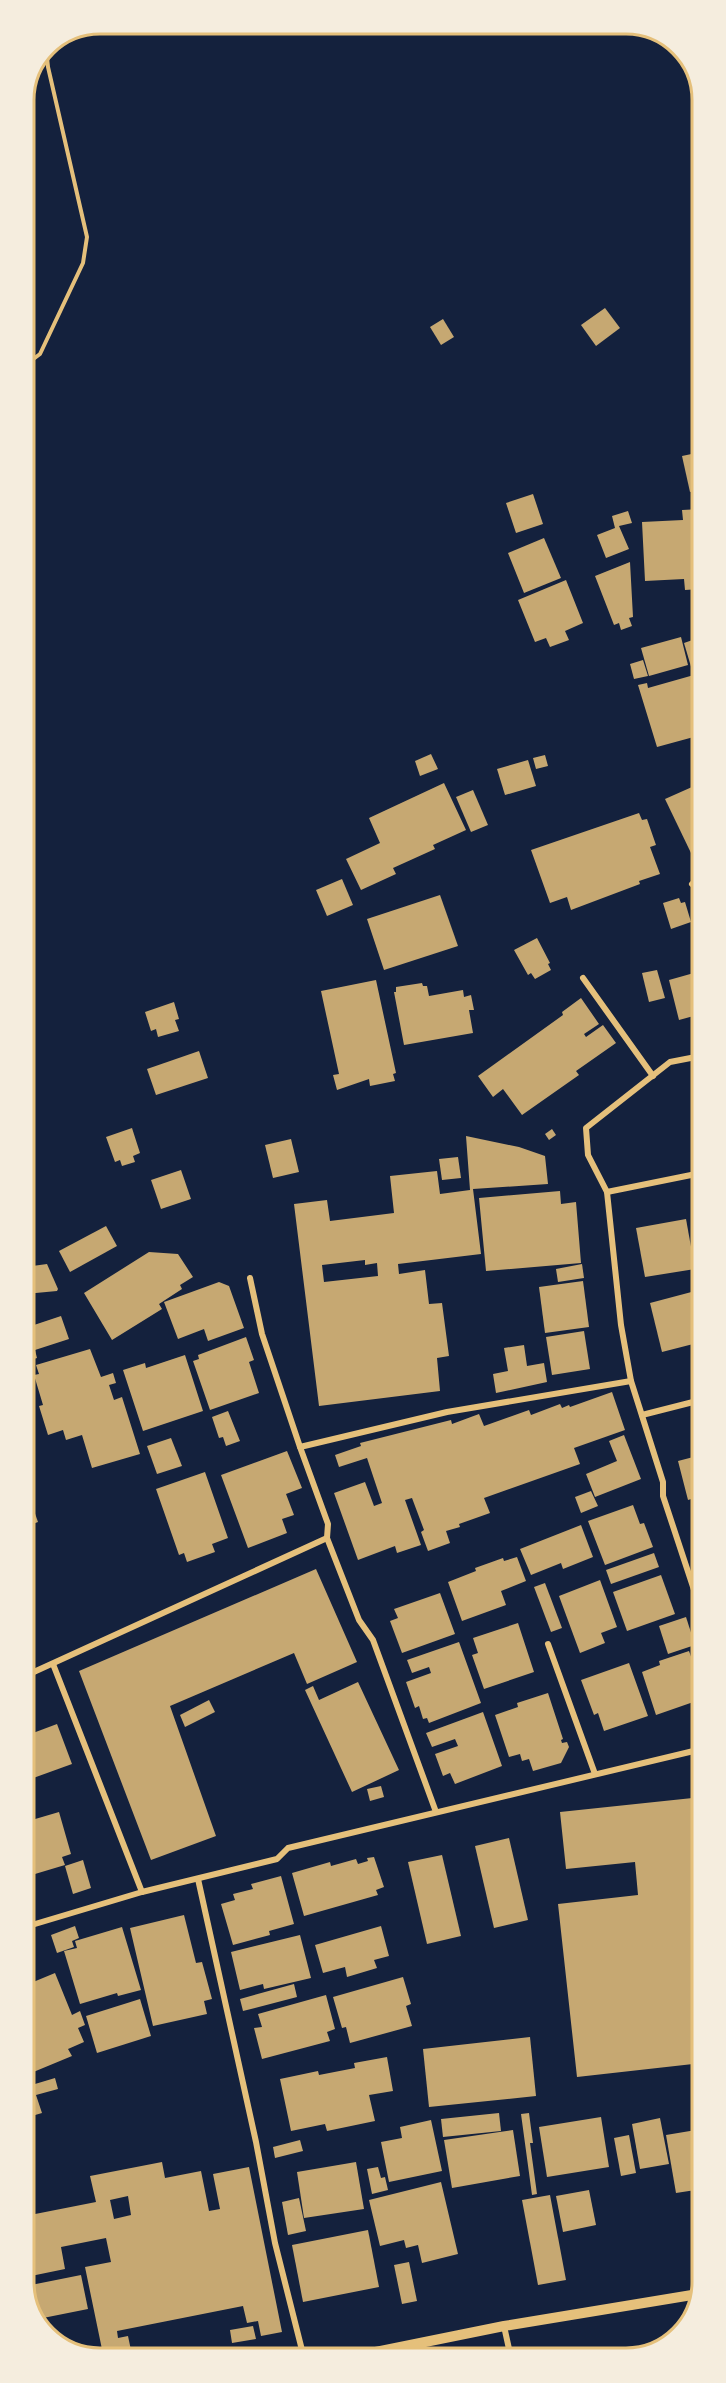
<svg xmlns="http://www.w3.org/2000/svg" width="726" height="2383" viewBox="0 0 726 2383" font-family="'Zilla Slab',serif">
	<style>
		.building { fill: #c6a872; fill-rule: evenodd }
		.lines { fill: none; stroke-linecap: round; stroke-linejoin: round }
		.path { stroke: #e5c07b; stroke-width: 4 }
		.minor { stroke: #e5c07b; stroke-width: 6 }
		.tertiary { stroke: #e5c07b; stroke-width: 10 }
		.rim { fill: none; stroke: #e5c07b; stroke-width: 3 }
	</style>
	<rect width="100%" height="100%" fill="#14213d"/>
	<g class="building">
		<polygon points="605,308 620,328 596,346 581,325"/>
		<polygon points="443,319 454,337 441,345 430,327"/>
		<polygon points="701,452 701,490 690,492 682,456"/>
		<polygon points="533,494 543,524 516,533 506,503"/>
		<polygon points="701,509 701,589 685,590 684,579 645,581 642,522 683,520 682,510"/>
		<polygon points="628,511 632,523 619,526 629,549 606,558 597,535 615,528 612,516"/>
		<polygon points="544,538 561,578 524,593 508,553"/>
		<polygon points="630,562 633,617 629,618 632,626 621,630 619,623 614,625 595,576"/>
		<polygon points="566,580 583,623 565,631 569,640 550,647 546,638 535,642 518,600"/>
		<polygon points="681,637 688,665 649,676 641,648"/>
		<polygon points="701,637 701,668 692,670 684,643"/>
		<polygon points="643,660 648,676 634,679 630,664"/>
		<polygon points="701,673 701,735 657,747 638,685 647,683 648,688"/>
		<polygon points="431,754 438,769 420,776 415,761"/>
		<polygon points="545,755 548,766 536,769 533,758"/>
		<polygon points="528,760 536,786 505,795 497,769"/>
		<polygon points="444,783 466,830 433,845 435,849 393,868 396,874 361,890 346,859 380,843 369,818"/>
		<polygon points="701,783 701,848 691,853 665,799"/>
		<polygon points="473,790 488,825 471,832 456,797"/>
		<polygon points="639,813 642,820 647,819 656,845 650,847 660,874 639,881 640,884 571,910 567,897 550,903 531,850"/>
		<polygon points="342,879 353,905 327,916 316,890"/>
		<polygon points="440,895 458,946 384,970 367,919"/>
		<polygon points="679,898 681,903 685,902 691,922 671,929 663,903"/>
		<polygon points="537,938 550,963 548,964 551,970 535,979 531,973 528,975 514,950"/>
		<polygon points="657,970 665,998 649,1002 642,973"/>
		<polygon points="701,971 701,1014 679,1020 669,980"/>
		<polygon points="376,980 396,1073 393,1074 395,1081 370,1086 369,1079 337,1090 333,1075 339,1074 321,991"/>
		<polygon points="422,983 423,986 427,986 429,996 463,990 464,997 471,995 474,1010 469,1010 473,1033 404,1045 394,992 396,992 396,987"/>
		<polygon points="581,998 599,1024 584,1034 586,1037 603,1025 616,1043 576,1071 579,1075 522,1115 503,1089 493,1097 478,1076 563,1015 562,1012"/>
		<polygon points="174,1002 179,1019 175,1020 179,1031 158,1037 156,1029 151,1031 145,1012"/>
		<polygon points="199,1051 208,1078 156,1095 147,1069"/>
		<polygon points="132,1128 140,1153 133,1156 135,1162 122,1166 120,1160 115,1162 106,1137"/>
		<polygon points="552,1129 556,1135 549,1140 545,1134"/>
		<path d="M466 1136 519 1147 545 1156 548 1184 473 1189 481 1254 398 1264 399 1274 425 1270 429 1304 442 1303 449 1356 437 1358 440 1391 319 1406 294 1204 327 1200 330 1221 394 1213 390 1176 437 1171 440 1194 470 1190ZM365 1260V1265L377 1263 378 1276 324 1282 322 1265Z"/>
		<polygon points="291,1139 299,1172 273,1178 265,1145"/>
		<polygon points="458,1157 461,1178 442,1180 439,1159"/>
		<polygon points="181,1170 191,1199 161,1209 151,1180"/>
		<polygon points="560,1191 561,1204 576,1202 581,1263 486,1271 479,1198"/>
		<polygon points="686,1219 695,1269 645,1277 636,1228"/>
		<polygon points="701,1221 701,1266 700,1266 692,1222"/>
		<polygon points="106,1226 117,1246 70,1272 59,1251"/>
		<polygon points="149,1252 178,1254 193,1277 180,1285 182,1289 159,1304 162,1309 112,1340 84,1293"/>
		<polygon points="47,1264 58,1289 57,1291 25,1294 25,1267"/>
		<polygon points="582,1264 584,1278 558,1282 556,1269"/>
		<polygon points="583,1281 589,1327 545,1333 539,1287"/>
		<polygon points="219,1282 229,1286 244,1328 208,1341 204,1329 178,1339 164,1302"/>
		<polygon points="699,1290 701,1299 701,1342 662,1352 650,1303"/>
		<polygon points="61,1316 69,1339 35,1350 37,1358 25,1362 25,1328"/>
		<polygon points="584,1331 590,1369 552,1375 546,1337"/>
		<polygon points="246,1337 254,1360 249,1362 259,1393 210,1410 193,1361 199,1359 198,1355"/>
		<polygon points="524,1345 527,1366 544,1363 547,1382 496,1393 493,1374 508,1371 504,1348"/>
		<polygon points="90,1349 101,1377 113,1373 116,1383 109,1385 114,1400 122,1397 140,1454 92,1468 82,1435 66,1440 63,1430 48,1435 39,1406 43,1405 34,1375 39,1374 36,1365"/>
		<polygon points="185,1355 203,1411 143,1431 123,1370 145,1363 146,1368"/>
		<polygon points="612,1392 625,1430 574,1448 580,1464 484,1498 490,1513 459,1524 460,1527 446,1531 450,1543 428,1551 421,1532 424,1530 412,1498 405,1500 421,1545 397,1553 395,1546 358,1560 334,1493 365,1482 374,1506 382,1503 367,1458 339,1467 335,1455 361,1446 360,1443 451,1420 452,1424 479,1414 484,1426 529,1410 531,1415 560,1404 562,1408 569,1405 570,1407"/>
		<polygon points="228,1411 240,1441 226,1446 223,1437 219,1438 212,1417"/>
		<polygon points="624,1435 641,1479 595,1497 586,1474 617,1461 609,1441"/>
		<polygon points="171,1438 182,1466 157,1474 147,1446"/>
		<polygon points="701,1446 701,1496 688,1500 678,1461 701,1455 699,1447"/>
		<polygon points="287,1451 302,1488 286,1494 294,1515 282,1519 287,1533 248,1548 221,1475"/>
		<polygon points="205,1472 228,1538 212,1544 215,1552 187,1562 184,1553 179,1555 156,1489"/>
		<polygon points="27,1491 38,1522 25,1527 25,1492"/>
		<polygon points="591,1491 598,1506 581,1513 575,1497"/>
		<polygon points="633,1505 640,1524 644,1523 653,1547 605,1565 588,1521"/>
		<polygon points="581,1525 593,1557 563,1569 561,1563 531,1575 520,1549"/>
		<polygon points="701,1525 701,1543 696,1526"/>
		<polygon points="654,1553 659,1567 611,1584 606,1570"/>
		<polygon points="517,1557 526,1581 501,1591 506,1605 462,1621 448,1582 476,1571 475,1568 503,1558 504,1561"/>
		<polygon points="316,1569 357,1662 307,1684 294,1653 170,1706 216,1836 151,1860 79,1671"/>
		<polygon points="661,1575 675,1614 627,1631 613,1592"/>
		<polygon points="600,1580 617,1627 601,1633 605,1643 580,1653 559,1596"/>
		<polygon points="545,1583 562,1628 551,1632 534,1587"/>
		<polygon points="440,1593 455,1634 402,1653 390,1621 398,1618 394,1609"/>
		<polygon points="686,1617 695,1645 668,1654 659,1626"/>
		<polygon points="518,1623 534,1672 484,1689 472,1655 478,1653 473,1638"/>
		<polygon points="459,1642 481,1703 429,1723 427,1718 423,1719 419,1706 415,1708 406,1682 431,1673 429,1667 412,1673 407,1660"/>
		<polygon points="689,1651 702,1688 702,1699 656,1715 642,1672 660,1665 659,1661"/>
		<polygon points="629,1663 648,1716 604,1731 598,1713 594,1715 581,1680"/>
		<polygon points="358,1682 399,1770 352,1792 305,1690 313,1686 319,1700"/>
		<polygon points="548,1693 563,1739 561,1740 562,1743 567,1742 569,1747 561,1763 533,1771 529,1759 522,1761 520,1754 509,1757 495,1715 518,1707 517,1703"/>
		<polygon points="209,1700 215,1712 185,1727 180,1715"/>
		<polygon points="483,1712 502,1766 455,1784 450,1773 443,1776 435,1754 458,1746 455,1739 432,1747 426,1733"/>
		<polygon points="57,1724 72,1764 25,1781 25,1736"/>
		<polygon points="381,1786 384,1797 370,1801 367,1789"/>
		<polygon points="702,1797 702,2063 577,2077 558,1904 638,1895 635,1862 566,1869 560,1812"/>
		<polygon points="59,1812 71,1854 62,1857 65,1865 25,1877 25,1822"/>
		<polygon points="509,1838 528,1920 494,1928 475,1846"/>
		<polygon points="442,1855 461,1936 427,1944 408,1862"/>
		<polygon points="374,1857 384,1887 376,1890 378,1895 304,1916 292,1873 330,1862 331,1866 356,1859 358,1864 368,1861 367,1858"/>
		<polygon points="83,1860 91,1888 73,1894 65,1866"/>
		<polygon points="281,1876 294,1924 269,1931 270,1935 233,1945 221,1904 235,1900 233,1894 253,1889 251,1884"/>
		<polygon points="184,1915 196,1963 202,1962 212,1999 204,2001 207,2014 153,2026 130,1928"/>
		<polygon points="75,1926 79,1938 72,1941 74,1947 57,1953 51,1935"/>
		<polygon points="381,1926 389,1956 374,1960 377,1968 347,1977 345,1967 323,1973 315,1945"/>
		<polygon points="122,1927 141,1990 118,1996 117,1993 80,2004 64,1951 77,1948 75,1941"/>
		<polygon points="300,1935 311,1978 264,1989 263,1984 240,1990 231,1952"/>
		<polygon points="55,1973 72,2015 80,2011 85,2025 78,2028 84,2042 68,2049 72,2056 31,2073 25,2059 25,2009 35,2005 26,1985"/>
		<polygon points="403,1977 411,2004 406,2006 412,2026 350,2043 346,2027 342,2028 333,1997"/>
		<polygon points="294,1984 297,1997 243,2011 240,1999"/>
		<polygon points="326,1995 335,2029 327,2032 330,2041 262,2059 254,2028 262,2027 258,2014"/>
		<polygon points="140,1999 151,2036 97,2053 86,2016"/>
		<polygon points="530,2037 536,2096 429,2107 423,2049"/>
		<polygon points="387,2057 393,2091 369,2095 375,2121 327,2131 325,2124 291,2131 280,2079 318,2071 319,2075 355,2068 354,2063"/>
		<polygon points="55,2078 58,2089 36,2095 42,2113 25,2118 25,2087"/>
		<polygon points="499,2113 501,2131 443,2137 441,2119"/>
		<polygon points="529,2113 533,2143 530,2143 537,2194 532,2195 521,2114"/>
		<polygon points="601,2117 609,2167 547,2177 539,2127"/>
		<polygon points="660,2118 669,2164 640,2169 632,2124"/>
		<polygon points="431,2120 442,2171 389,2182 381,2142 402,2138 400,2127"/>
		<polygon points="702,2129 702,2189 676,2193 666,2135"/>
		<polygon points="513,2130 520,2176 452,2188 444,2140"/>
		<polygon points="629,2135 636,2173 621,2176 614,2138"/>
		<polygon points="300,2140 303,2151 275,2158 273,2147"/>
		<path d="M162 2162 165 2178 201 2171 209 2211 220 2209 213 2174 249 2167 282 2332 261 2336 258 2321 247 2323 243 2306 117 2331 118 2338 128 2336 132 2355 104 2359 85 2267 111 2262 106 2238 61 2247 65 2269 31 2276 26 2250 25 2216 96 2202 90 2176ZM128 2196 131 2215 114 2219 110 2200Z"/>
		<polygon points="356,2162 364,2209 304,2218 297,2172"/>
		<polygon points="378,2167 381,2178 385,2177 388,2190 372,2194 367,2169"/>
		<polygon points="441,2182 458,2254 422,2263 418,2245 406,2248 404,2240 380,2246 369,2200"/>
		<polygon points="589,2190 596,2225 563,2232 556,2196"/>
		<polygon points="550,2195 566,2280 538,2285 522,2200"/>
		<polygon points="299,2198 306,2231 288,2235 282,2202"/>
		<polygon points="368,2230 379,2287 303,2302 292,2245"/>
		<polygon points="409,2262 417,2301 402,2304 394,2265"/>
		<polygon points="81,2275 88,2309 38,2319 30,2306 26,2286"/>
		<polygon points="253,2326 256,2339 232,2343 230,2330"/>
	</g>
	<g class="lines">
		<polyline class="path" points="24,366 40,354 83,263 87,237 48,67 46,48"/>
		<g class="minor">
			<polyline points="692,884 701,893"/>
			<polyline points="583,978 653,1076"/>
			<polyline points="701,1056 670,1062 586,1128 588,1155 607,1192 621,1325 631,1381 663,1482 663,1496 702,1614"/>
			<polyline points="607,1192 701,1173"/>
			<polyline points="250,1278 262,1334 300,1447 447,1412 631,1381"/>
			<polyline points="642,1415 701,1400"/>
			<polyline points="300,1447 328,1524 327,1538 359,1620 373,1640 436,1812"/>
			<polyline points="548,1644 595,1774"/>
			<polyline points="53,1664 142,1892"/>
			<polyline points="25,1676 327,1538"/>
			<polyline points="198,1879 256,2142 275,2243 304,2358"/>
			<polyline points="25,1927 142,1892 277,1859 288,1848 702,1749"/>
			<polyline points="504,2326 511,2358"/>
		</g>
		<polyline class="tertiary" points="346,2358 504,2326 698,2294"/>
	</g>
	<path d="M0 0H726V2383H0ZM100 34H626A66 66 0 0 1 692 100V2282A66 66 0 0 1 626 2348H100A66 66 0 0 1 34 2282V100A66 66 0 0 1 100 34Z" fill="#f5edde" fill-rule="evenodd"/>
	<path class="rim" d="M100 34H626A66 66 0 0 1 692 100V2282A66 66 0 0 1 626 2348H100A66 66 0 0 1 34 2282V100A66 66 0 0 1 100 34Z"/>
</svg>
